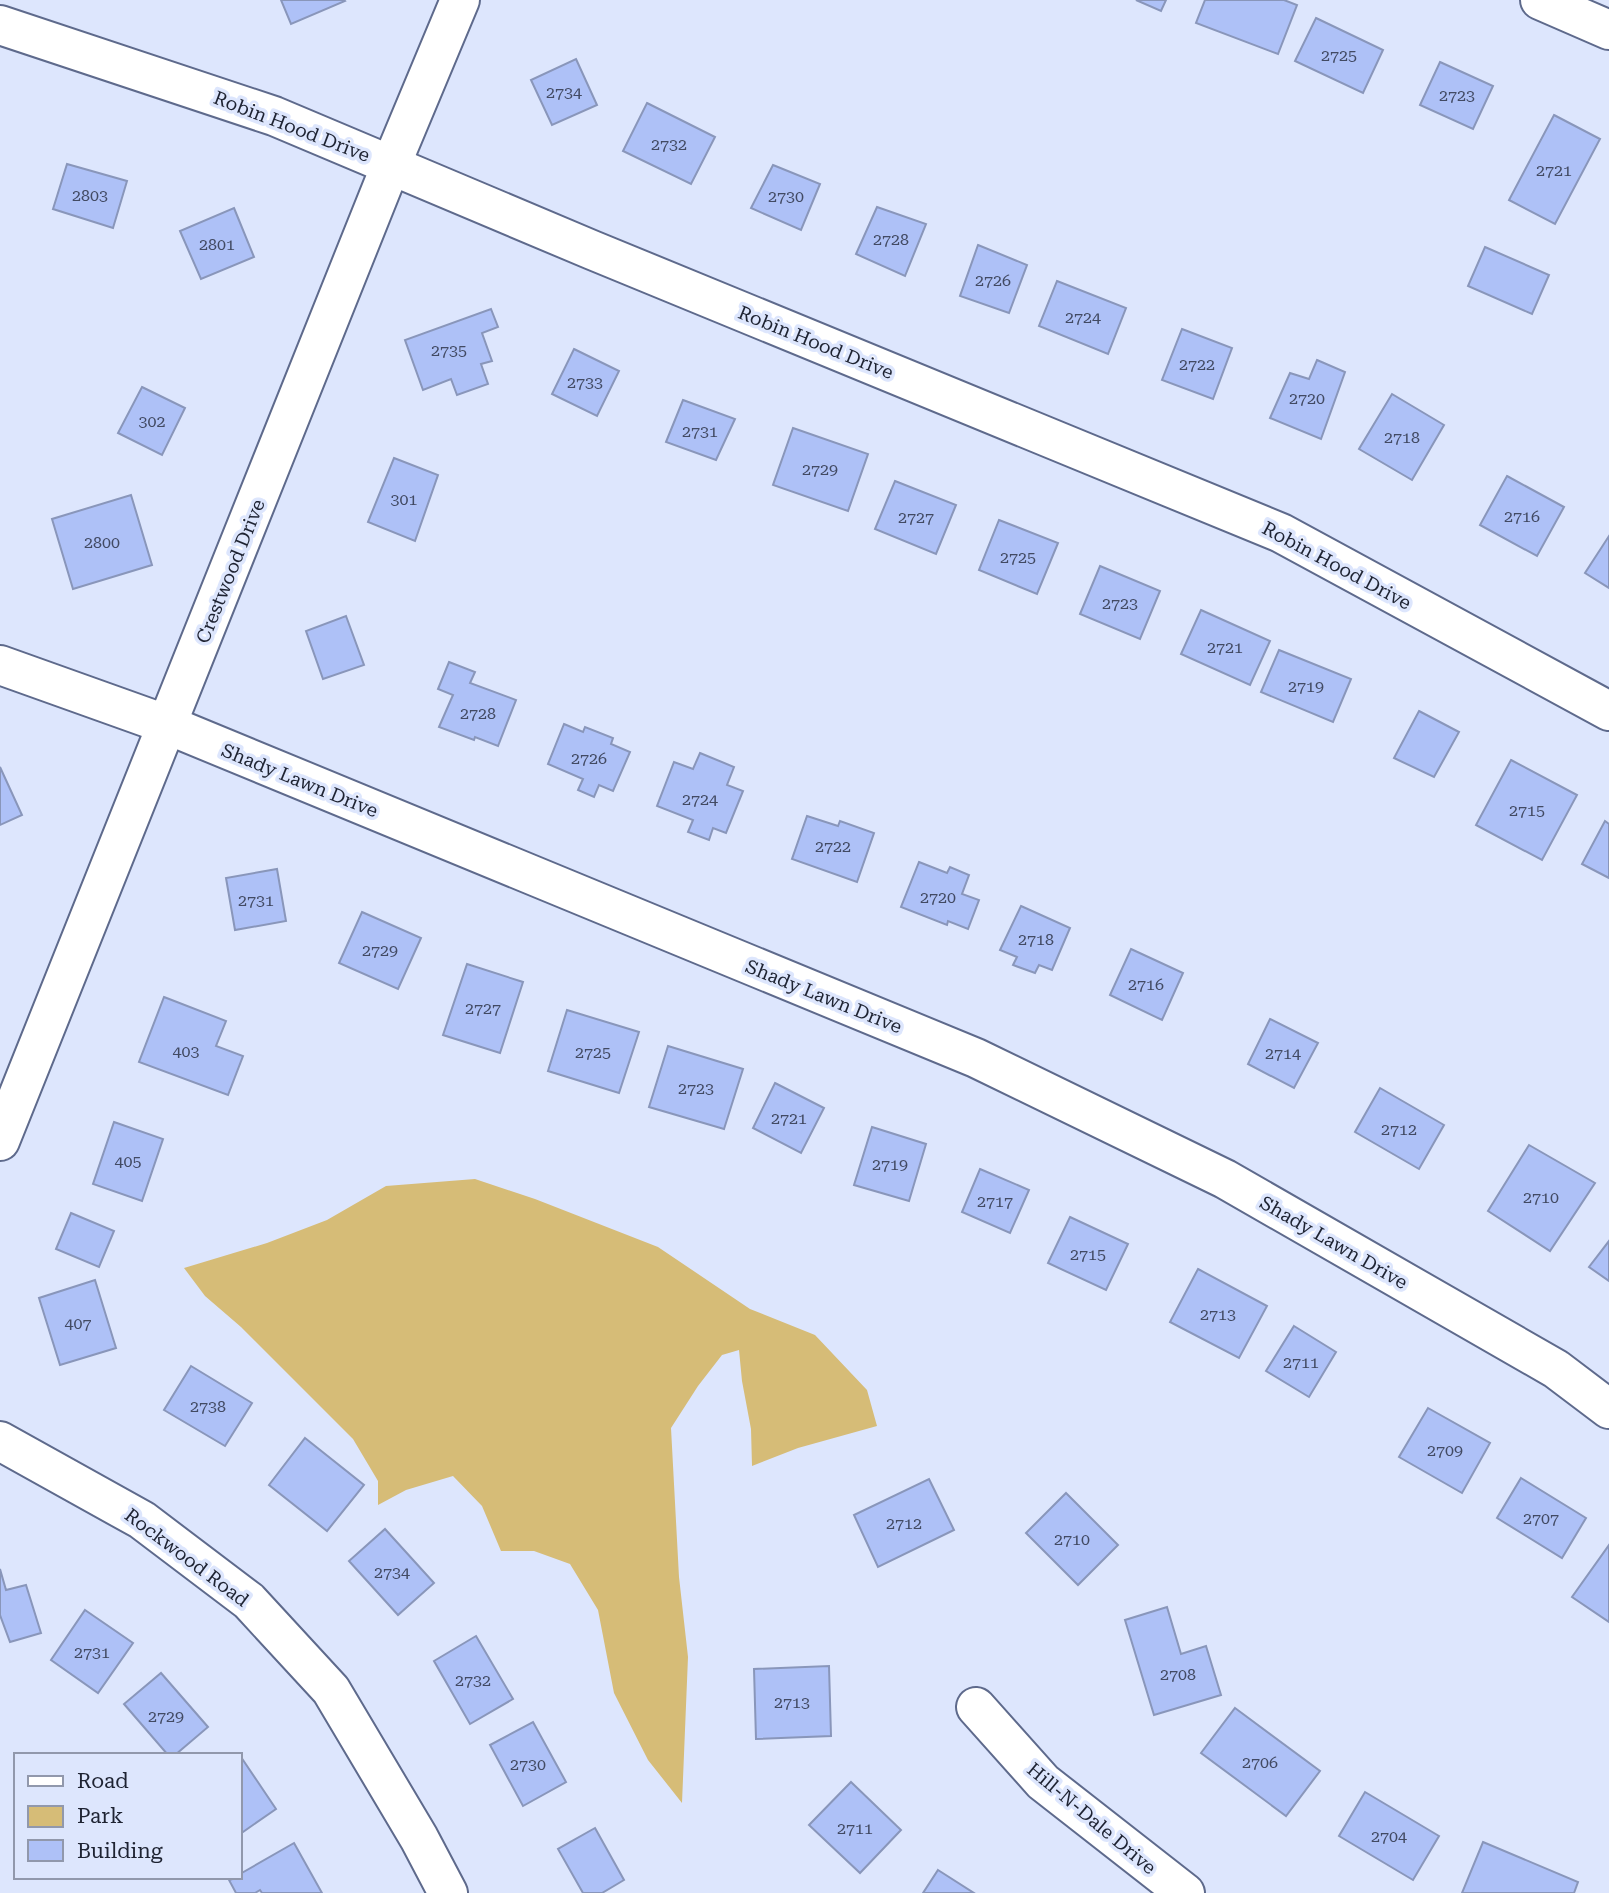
<svg xmlns="http://www.w3.org/2000/svg" width="1609" height="1893" viewBox="0 0 1609 1893" font-family="'Roboto Serif',serif">
	<style>
		.green { fill: #d6bc77 }
		.building { fill: #aec1f7; stroke: #8996ba; stroke-width: 2 }
		.lines { fill: none; stroke-linecap: round; stroke-linejoin: round }
		.minor-casing { stroke: #5e6a8c; stroke-width: 42 }
		.minor { stroke: #fff; stroke-width: 38 }
		.labels { text-anchor: middle; stroke-width: 7; stroke-linejoin: round; paint-order: stroke }
		.number-label { font-size: 16px; fill: #424a63 }
		.street-label { font-size: 19px; fill: #1e2332; stroke: #dde6fd }
	</style>
	<rect width="100%" height="100%" fill="#dde6fd"/>
	<polygon class="green" points="475,1179 535,1199 658,1247 750,1309 815,1335 867,1390 877,1426 798,1448 752,1466 751,1429 742,1381 739,1350 722,1355 698,1386 671,1428 679,1577 688,1657 682,1803 648,1760 614,1693 598,1610 570,1564 534,1551 501,1551 482,1506 453,1476 406,1490 378,1505 378,1481 353,1439 241,1327 205,1296 184,1268 267,1243 327,1220 386,1186"/>
	<g class="building">
		<polygon points="281,0 344,0 345,1 291,24"/>
		<polygon points="1136,0 1166,0 1161,11"/>
		<polygon points="1205,0 1284,0 1297,5 1278,54 1196,23"/>
		<polygon points="1316,18 1383,50 1363,93 1295,61"/>
		<polygon points="576,59 597,105 552,125 531,80"/>
		<polygon points="1440,62 1493,86 1473,129 1420,105"/>
		<polygon points="647,103 715,137 691,184 623,151"/>
		<polygon points="1554,115 1600,139 1555,224 1509,200"/>
		<polygon points="67,164 127,181 113,228 53,209"/>
		<polygon points="773,165 820,184 801,230 751,208"/>
		<polygon points="877,207 926,224 905,276 856,254"/>
		<polygon points="234,208 254,257 201,279 180,231"/>
		<polygon points="978,245 1027,265 1009,313 960,296"/>
		<polygon points="1485,247 1549,275 1532,314 1468,286"/>
		<polygon points="1057,281 1126,308 1108,354 1039,326"/>
		<polygon points="491,309 498,327 482,333 492,361 481,364 488,384 457,395 451,379 423,390 405,340"/>
		<polygon points="1182,329 1232,348 1213,399 1162,380"/>
		<polygon points="574,349 619,371 597,416 552,394"/>
		<polygon points="1317,360 1345,372 1321,439 1270,418 1290,373 1309,379"/>
		<polygon points="142,387 185,408 162,455 118,433"/>
		<polygon points="1392,394 1444,425 1412,480 1359,449"/>
		<polygon points="683,400 735,419 716,460 666,442"/>
		<polygon points="793,428 868,454 848,511 773,485"/>
		<polygon points="394,458 438,475 415,541 368,522"/>
		<polygon points="1507,476 1564,507 1537,556 1480,525"/>
		<polygon points="895,481 956,505 936,554 875,529"/>
		<polygon points="131,495 152,565 73,589 52,519"/>
		<polygon points="999,520 1058,543 1037,594 979,570"/>
		<polygon points="1609,536 1609,588 1585,573"/>
		<polygon points="1100,566 1160,591 1140,639 1080,614"/>
		<polygon points="1201,610 1270,641 1250,685 1181,654"/>
		<polygon points="346,616 364,665 323,679 306,631"/>
		<polygon points="1279,650 1351,679 1333,722 1261,692"/>
		<polygon points="449,662 475,672 470,683 516,700 498,746 475,737 474,740 439,727 453,695 438,689"/>
		<polygon points="1419,711 1459,732 1434,777 1394,758"/>
		<polygon points="564,724 583,732 585,727 613,738 611,744 630,752 613,791 599,785 594,797 578,790 583,779 548,764"/>
		<polygon points="700,753 734,767 727,785 743,791 726,833 713,828 709,840 688,832 693,820 657,806 674,762 693,769"/>
		<polygon points="1511,760 1577,795 1542,860 1476,825"/>
		<polygon points="0,767 22,815 0,825"/>
		<polygon points="807,816 838,826 840,821 874,833 857,882 792,859"/>
		<polygon points="1605,821 1609,824 1609,878 1582,864"/>
		<polygon points="919,862 947,873 950,867 969,875 962,894 979,900 968,929 948,921 947,925 901,907"/>
		<polygon points="277,869 286,921 235,930 226,878"/>
		<polygon points="1021,906 1070,928 1052,970 1039,965 1035,973 1013,965 1017,957 1000,950"/>
		<polygon points="362,912 421,938 398,989 339,963"/>
		<polygon points="1131,949 1183,973 1162,1020 1110,995"/>
		<polygon points="467,964 523,982 500,1053 443,1035"/>
		<polygon points="164,997 226,1021 216,1046 243,1056 228,1095 139,1062"/>
		<polygon points="567,1010 639,1032 619,1093 548,1071"/>
		<polygon points="1270,1019 1318,1043 1294,1088 1248,1064"/>
		<polygon points="668,1046 743,1069 724,1129 649,1107"/>
		<polygon points="775,1083 824,1108 801,1153 753,1128"/>
		<polygon points="1380,1088 1444,1125 1419,1169 1355,1132"/>
		<polygon points="114,1122 163,1139 142,1201 93,1184"/>
		<polygon points="872,1127 926,1144 909,1201 854,1185"/>
		<polygon points="1529,1145 1595,1183 1550,1251 1488,1211"/>
		<polygon points="980,1169 1029,1190 1010,1233 962,1212"/>
		<polygon points="71,1213 114,1231 99,1267 56,1249"/>
		<polygon points="1070,1217 1128,1244 1106,1290 1048,1263"/>
		<polygon points="1609,1241 1609,1281 1589,1267"/>
		<polygon points="1198,1269 1267,1306 1239,1358 1170,1322"/>
		<polygon points="95,1280 116,1348 60,1365 39,1298"/>
		<polygon points="1294,1326 1336,1352 1309,1397 1266,1371"/>
		<polygon points="191,1366 252,1403 225,1446 164,1410"/>
		<polygon points="1428,1408 1490,1443 1462,1493 1399,1457"/>
		<polygon points="305,1438 364,1485 327,1531 269,1485"/>
		<polygon points="1521,1478 1586,1518 1562,1558 1497,1518"/>
		<polygon points="929,1479 954,1530 878,1567 854,1515"/>
		<polygon points="1066,1493 1118,1545 1078,1585 1026,1533"/>
		<polygon points="385,1529 434,1583 398,1615 349,1561"/>
		<polygon points="1609,1545 1609,1622 1572,1597"/>
		<polygon points="0,1569 6,1590 26,1585 41,1633 10,1642 0,1615"/>
		<polygon points="1167,1607 1181,1654 1206,1646 1221,1695 1154,1715 1125,1620"/>
		<polygon points="85,1610 133,1643 98,1693 51,1660"/>
		<polygon points="476,1636 513,1699 470,1724 434,1661"/>
		<polygon points="829,1666 831,1736 756,1739 754,1669"/>
		<polygon points="161,1673 208,1727 175,1755 168,1755 124,1704"/>
		<polygon points="1235,1708 1320,1771 1286,1816 1201,1753"/>
		<polygon points="533,1722 566,1782 523,1806 490,1745"/>
		<polygon points="241,1757 276,1809 240,1834 240,1758"/>
		<polygon points="851,1782 901,1830 860,1873 809,1825"/>
		<polygon points="1365,1792 1439,1836 1413,1880 1339,1836"/>
		<polygon points="595,1828 624,1880 602,1893 583,1893 558,1849"/>
		<polygon points="1483,1842 1578,1882 1574,1893 1462,1893"/>
		<polygon points="294,1843 322,1893 262,1893 260,1890 255,1893 236,1893 229,1880 240,1877 240,1874"/>
		<polygon points="938,1870 974,1893 923,1893"/>
	</g>
	<g class="lines">
		<g class="minor-casing">
			<g id="minor">
				<polyline points="1540,0 1609,30"/>
				<polyline points="0,25 274,116 592,250 1281,533 1609,711"/>
				<polyline points="0,665 168,725 976,1058 1225,1179 1556,1369 1609,1409"/>
				<polyline points="0,1141 391,165 460,0"/>
				<polyline points="0,1441 142,1520 249,1601 331,1690 419,1838 448,1893"/>
				<polyline points="976,1707 1043,1782 1185,1893"/>
			</g>
		</g>
		<use href="#minor" class="minor"/>
	</g>
	<g class="labels">
		<g class="number-label">
			<text x="1339" y="61">2725</text>
			<text x="564" y="98">2734</text>
			<text x="1457" y="101">2723</text>
			<text x="669" y="150">2732</text>
			<text x="1554" y="176">2721</text>
			<text x="90" y="201">2803</text>
			<text x="786" y="202">2730</text>
			<text x="891" y="245">2728</text>
			<text x="217" y="250">2801</text>
			<text x="993" y="286">2726</text>
			<text x="1083" y="323">2724</text>
			<text x="449" y="356">2735</text>
			<text x="1197" y="370">2722</text>
			<text x="585" y="388">2733</text>
			<text x="1307" y="404">2720</text>
			<text x="152" y="427">302</text>
			<text x="700" y="437">2731</text>
			<text x="1402" y="443">2718</text>
			<text x="820" y="475">2729</text>
			<text x="404" y="505">301</text>
			<text x="1522" y="522">2716</text>
			<text x="916" y="523">2727</text>
			<text x="102" y="548">2800</text>
			<text x="1018" y="563">2725</text>
			<text x="1120" y="609">2723</text>
			<text x="1225" y="653">2721</text>
			<text x="1306" y="692">2719</text>
			<text x="478" y="719">2728</text>
			<text x="589" y="764">2726</text>
			<text x="700" y="805">2724</text>
			<text x="1527" y="816">2715</text>
			<text x="833" y="852">2722</text>
			<text x="938" y="903">2720</text>
			<text x="256" y="906">2731</text>
			<text x="1036" y="945">2718</text>
			<text x="380" y="956">2729</text>
			<text x="1146" y="990">2716</text>
			<text x="483" y="1014">2727</text>
			<text x="186" y="1057">403</text>
			<text x="593" y="1058">2725</text>
			<text x="1283" y="1059">2714</text>
			<text x="696" y="1094">2723</text>
			<text x="789" y="1124">2721</text>
			<text x="1399" y="1135">2712</text>
			<text x="128" y="1167">405</text>
			<text x="890" y="1170">2719</text>
			<text x="1541" y="1203">2710</text>
			<text x="995" y="1207">2717</text>
			<text x="1088" y="1260">2715</text>
			<text x="1218" y="1320">2713</text>
			<text x="78" y="1329">407</text>
			<text x="1301" y="1368">2711</text>
			<text x="208" y="1412">2738</text>
			<text x="1445" y="1456">2709</text>
			<text x="1541" y="1524">2707</text>
			<text x="904" y="1529">2712</text>
			<text x="1072" y="1545">2710</text>
			<text x="392" y="1578">2734</text>
			<text x="92" y="1658">2731</text>
			<text x="1178" y="1680">2708</text>
			<text x="473" y="1686">2732</text>
			<text x="792" y="1708">2713</text>
			<text x="166" y="1722">2729</text>
			<text x="1260" y="1768">2706</text>
			<text x="528" y="1770">2730</text>
			<text x="855" y="1834">2711</text>
			<text x="1389" y="1842">2704</text>
		</g>
		<g class="street-label">
			<text transform="translate(292 126) rotate(21)" y="7">Robin Hood Drive</text>
			<text transform="translate(816 342) rotate(22)" y="7">Robin Hood Drive</text>
			<text transform="translate(1337 565) rotate(28)" y="7">Robin Hood Drive</text>
			<text transform="translate(230 571) rotate(-68)" y="7">Crestwood Drive</text>
			<text transform="translate(300 780) rotate(22)" y="7">Shady Lawn Drive</text>
			<text transform="translate(824 996) rotate(22)" y="7">Shady Lawn Drive</text>
			<text transform="translate(1334 1242) rotate(30)" y="7">Shady Lawn Drive</text>
			<text transform="translate(187 1557) rotate(37)" y="7">Rockwood Road</text>
			<text transform="translate(1092 1818) rotate(40)" y="7">Hill-N-Dale Drive</text>
		</g>
	</g>
	<rect x="14" y="1753" width="228" height="126" fill="#dde6fd" stroke="#9198ac" stroke-width="2"/>
	<rect x="28" y="1776" width="35" height="10" fill="#ffffff" stroke="#9198ac" stroke-width="2"/>
	<text x="77" y="1788" font-size="21" fill="#1e2332">Road</text>
	<rect x="28" y="1806" width="35" height="21" fill="#d6bc77" stroke="#9198ac" stroke-width="2"/>
	<text x="77" y="1823" font-size="21" fill="#1e2332">Park</text>
	<rect x="28" y="1840" width="35" height="21" fill="#aec1f7" stroke="#9198ac" stroke-width="2"/>
	<text x="77" y="1858" font-size="21" fill="#1e2332">Building</text>
</svg>
